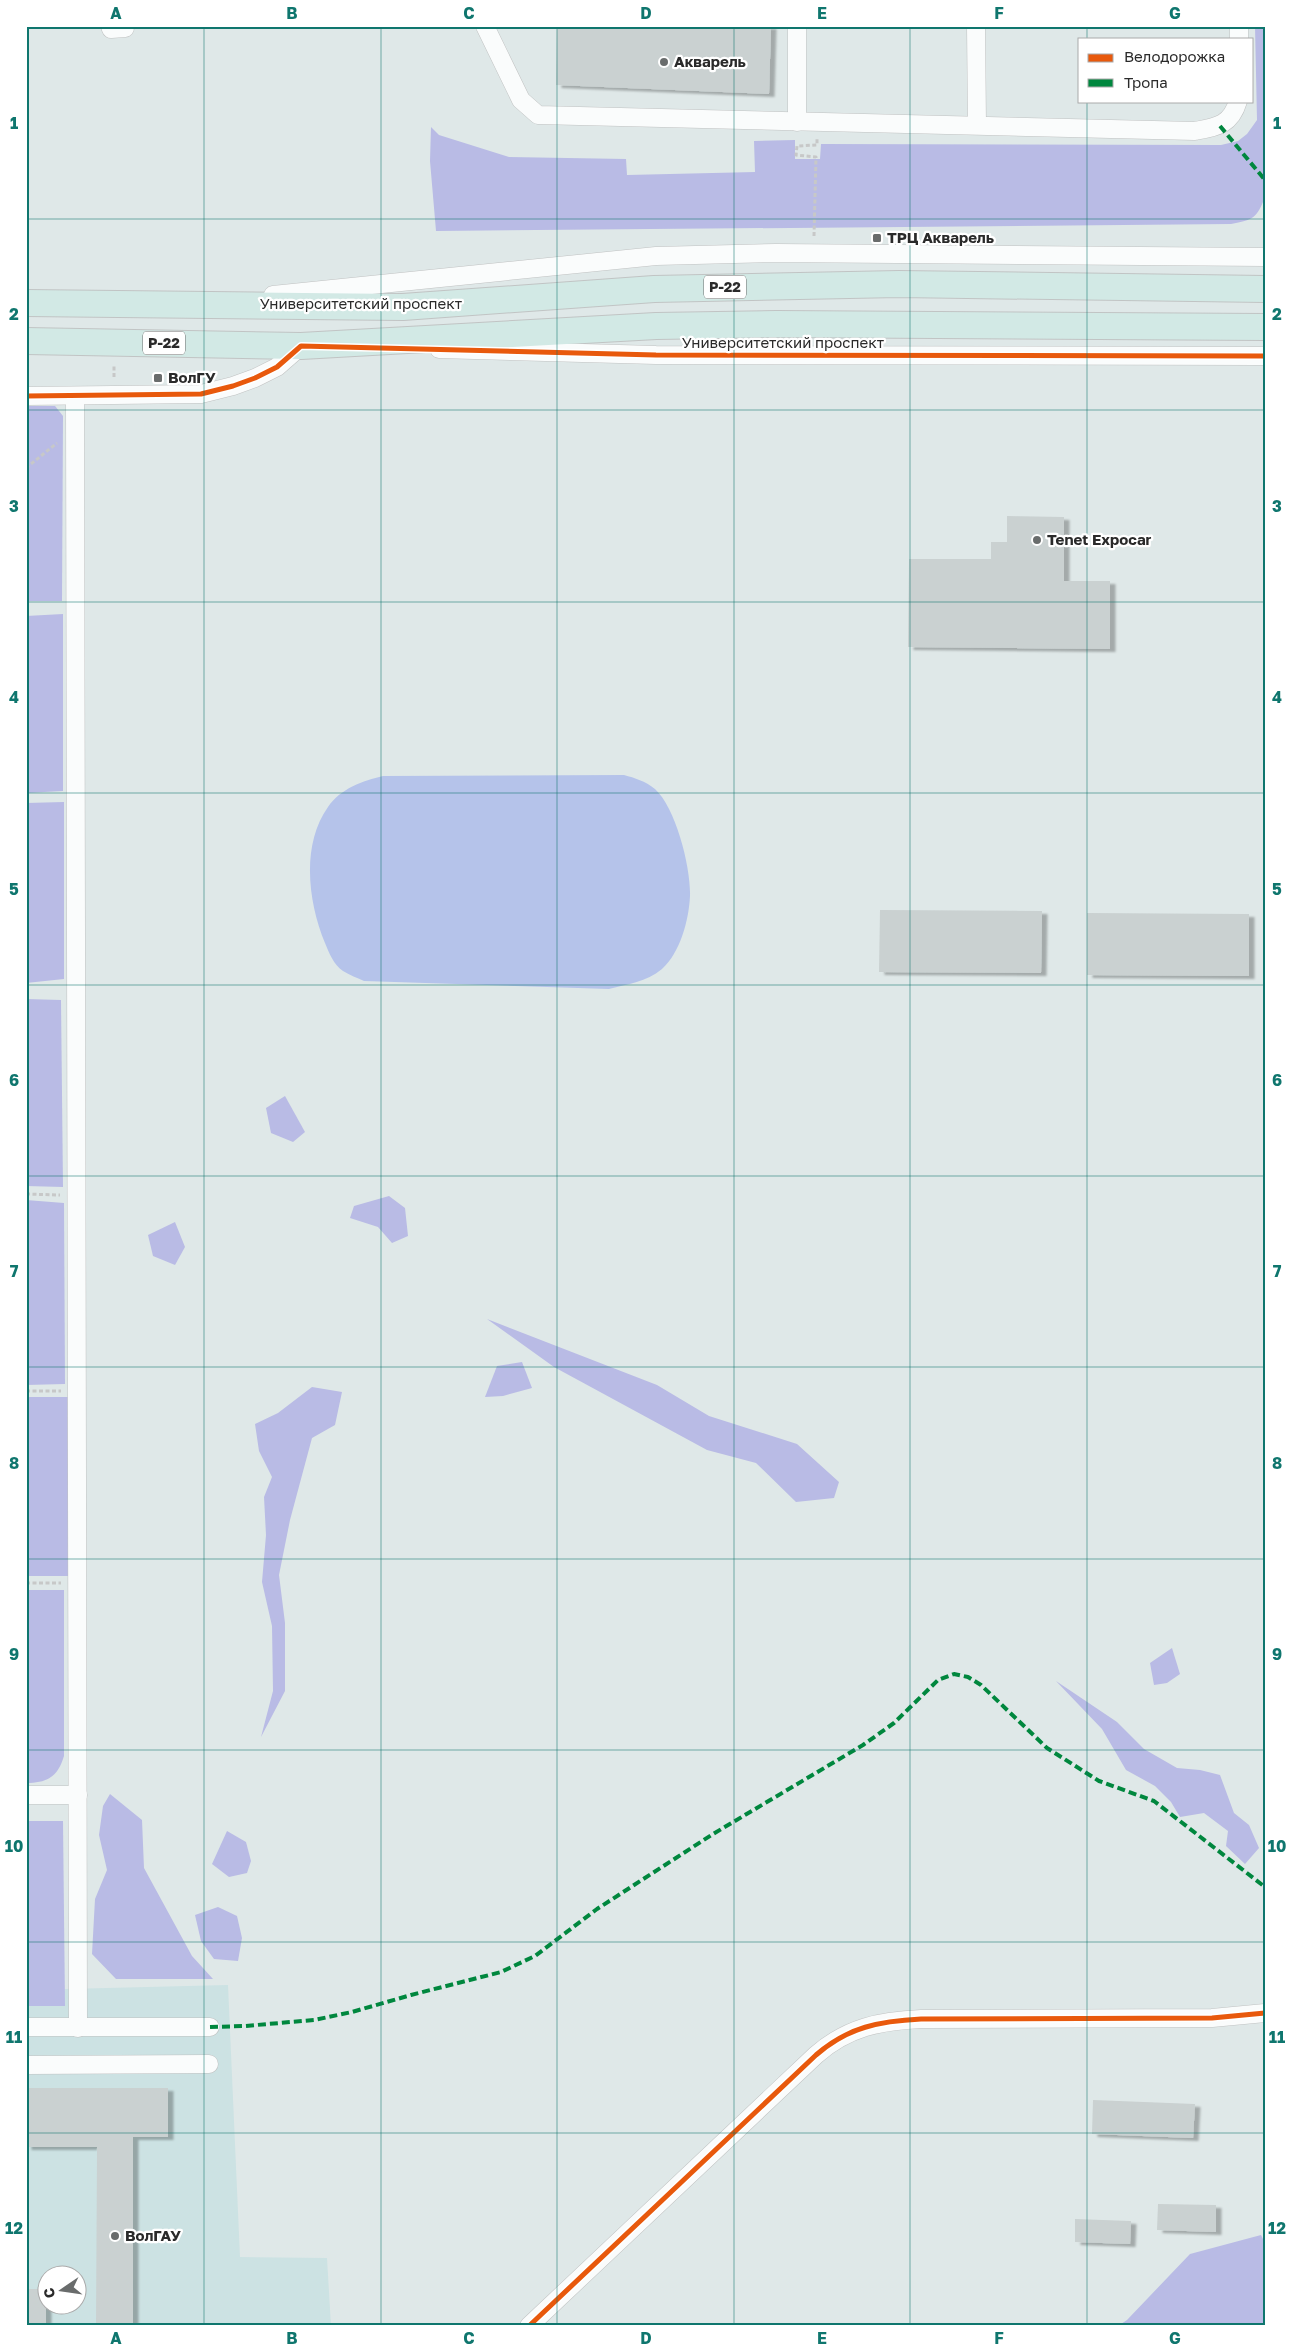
<svg xmlns="http://www.w3.org/2000/svg" width="1291" height="2352" viewBox="0 0 1291 2352" font-family="'Golos Text',sans-serif">
	<style>
		.education { fill: #cce2e3; fill-rule: evenodd }
		.green { fill: #b9bbe5 }
		.pitch { fill: #b5c3ea }
		.building { fill: #cad1d1; filter: url(#shadow) }
		.lines { fill: none; stroke-linecap: round; stroke-linejoin: round }
		.minor-casing { stroke: #c0c2c2; stroke-width: 19 }
		.highway-casing { stroke: #c1c4c4; stroke-width: 28 }
		.path { stroke: #c7c8c8; stroke-width: 3; stroke-dasharray: 4 2.5; stroke-linecap: butt }
		.minor { stroke: #fafcfc; stroke-width: 18 }
		.highway { stroke: #d2e9e5; stroke-width: 26 }
		.quiet { stroke: #00873e; stroke-width: 4; stroke-dasharray: 8 4; stroke-linecap: butt }
		.cycleway-casing { stroke: #fff; stroke-width: 8 }
		.cycleway { stroke: #e8590c; stroke-width: 5 }
		.grid { fill: none; stroke: #0f766e; stroke-width: 1; stroke-opacity: 0.55 }
		.poi-dot { fill: #696c6c; stroke: #fff; stroke-width: 2 }
		.labels { text-anchor: middle; stroke-width: 4.5; stroke-linejoin: round; paint-order: stroke }
		.shield { fill: #fff; stroke: #6a6a6a; stroke-width: 1 }
		.shield-label { font-size: 14px; font-weight: bold; fill: #2a2a2a }
		.poi-label { font-size: 15px; font-weight: bold; fill: #2a2a2a; stroke: #fff; text-anchor: start }
		.street-label { font-size: 15px; fill: #2a2a2a; stroke: #fff }
		.neatline { fill: none; stroke: #0f766e; stroke-width: 2 }
		.grid-label { font-size: 16px; text-anchor: middle; font-weight: bold; fill: #0f766e }
	</style>
	<defs>
		<filter id="shadow"><feDropShadow dx="5.5" dy="3" stdDeviation="1" flood-color="#0004"/></filter>
	</defs>
	<rect width="100%" height="100%" fill="#dfe8e8"/>
	<path class="education" d="M228 1985 240 2257 327 2258 331 2326H26V1990ZM48 2274H78V2304H48Z"/>
	<g class="green">
		<path d="M1255 26H1264L1265 197C1257 218 1253 220 1231 224L436 231 430 161 431 127 439 135 509 157 626 159 627 175 755 172 754 141 795 140V159H820L821 144 1221 145 1238 141 1247 134 1257 120Z"/>
		<polygon points="28,406 55,406 63,416 62,601 26,601"/>
		<polygon points="63,614 63,791 26,793 26,616"/>
		<polygon points="64,802 64,979 26,983 26,803"/>
		<polygon points="26,999 61,1000 63,1187 26,1186"/>
		<polygon points="285,1096 305,1132 293,1142 271,1133 266,1108"/>
		<polygon points="389,1196 405,1208 408,1236 392,1243 378,1227 350,1218 354,1206"/>
		<polygon points="26,1200 64,1203 65,1384 26,1385"/>
		<polygon points="175,1222 185,1247 175,1265 153,1256 148,1235"/>
		<polygon points="487,1319 657,1385 709,1416 797,1444 839,1482 834,1498 796,1502 756,1463 707,1450 554,1367"/>
		<polygon points="522,1362 532,1388 503,1396 485,1397 497,1366"/>
		<polygon points="312,1387 342,1392 335,1425 312,1438 290,1520 279,1575 285,1623 285,1691 261,1737 273,1691 272,1626 262,1582 266,1535 264,1497 272,1477 259,1451 255,1424 278,1413"/>
		<polygon points="26,1397 69,1397 71,1576 26,1576"/>
		<path d="M26 1590H64V1756C58 1776 48 1783 26 1783Z"/>
		<polygon points="1172,1648 1180,1674 1167,1683 1154,1685 1150,1663"/>
		<polygon points="1056,1681 1117,1722 1144,1749 1177,1768 1200,1770 1220,1775 1234,1813 1249,1825 1259,1848 1245,1864 1226,1846 1228,1831 1204,1813 1180,1817 1171,1802 1155,1786 1126,1770 1102,1729"/>
		<polygon points="110,1794 142,1820 144,1868 192,1956 213,1979 116,1979 92,1954 95,1899 107,1870 99,1835 103,1806"/>
		<polygon points="26,1821 63,1821 65,2006 26,2006"/>
		<polygon points="227,1831 246,1842 251,1861 247,1873 229,1877 212,1864"/>
		<polygon points="218,1907 237,1916 242,1938 238,1961 214,1959 201,1941 195,1915"/>
		<polygon points="1261,2235 1265,2243 1265,2326 1118,2326 1127,2320 1190,2254"/>
	</g>
	<path class="pitch" d="M624 775C635 778 645 781 655 789 676 808 691 868 690 896 689 920 680 953 662 969 646 982 628 984 609 989L364 981C358 978 349 975 343 971 334 965 329 953 325 943 308 902 301 845 328 807 341 788 363 781 383 776Z"/>
	<g class="building">
		<polygon points="557,26 771,26 769,94 556,85"/>
		<polygon points="1007,516 1064,517 1064,581 1110,581 1110,649 908,647 909,559 991,559 991,542 1007,542"/>
		<polygon points="880,910 1042,911 1041,973 879,972"/>
		<polygon points="1087,913 1249,914 1249,976 1087,975"/>
		<polygon points="26,2088 168,2088 168,2137 133,2137 133,2326 96,2326 97,2147 26,2147"/>
		<polygon points="1093,2100 1195,2104 1193,2138 1092,2134"/>
		<polygon points="1158,2204 1216,2205 1216,2232 1157,2230"/>
		<polygon points="1075,2219 1131,2221 1130,2244 1075,2242"/>
		<rect x="26" y="2289" width="20" height="37"/>
	</g>
	<g class="lines">
		<g class="minor-casing">
			<g id="minor">
				<polyline points="110,26 111,29 125,28"/>
				<path d="M485 26 521 100 538 115 1195 131C1217 127 1231 125 1238 101"/>
				<polyline points="976,26 977,125"/>
				<polyline points="1239,39 1239,26"/>
				<polyline points="797,122 797,26"/>
				<polyline points="273,295 656,256 776,253 1265,257"/>
				<polyline points="439,349 656,355 1265,356"/>
				<polyline points="26,396 201,394 233,386 255,378 277,367 301,346 305,346"/>
				<polyline points="75,397 78,2028"/>
				<polyline points="26,1795 78,1795"/>
				<polyline points="26,2027 210,2027"/>
				<polyline points="26,2065 209,2064"/>
				<path d="M529 2326 816 2055C848 2027 880 2021 921 2019L1212 2018 1265 2013"/>
			</g>
		</g>
		<g class="highway-casing">
			<g id="highway">
				<polyline points="26,303 403,307 654,289 899,284 1265,289"/>
				<polyline points="26,341 301,346 656,326 776,324 1265,327"/>
			</g>
		</g>
		<g class="path">
			<polyline points="814,236 816,157 796,155 797,146 817,145 817,138"/>
			<polyline points="114,377 114,364"/>
			<polyline points="26,468 57,443"/>
			<polyline points="26,1194 60,1195"/>
			<polyline points="26,1391 61,1391"/>
			<polyline points="26,1583 61,1583"/>
		</g>
		<use href="#minor" class="minor"/>
		<use href="#highway" class="highway"/>
		<g class="quiet">
			<polyline points="1220,126 1265,180"/>
			<polyline points="210,2027 245,2026 314,2020 352,2012 411,1995 501,1972 535,1956 597,1909 713,1834 863,1745 894,1723 938,1680 954,1674 968,1677 981,1685 1047,1748 1099,1781 1154,1801 1265,1887"/>
		</g>
		<g class="cycleway-casing">
			<g id="cycleway">
				<polyline points="26,396 201,394 233,386 255,378 277,367 301,346 656,355 1265,356"/>
				<path d="M529 2326 816 2055C848 2027 880 2021 921 2019L1212 2018 1265 2013"/>
			</g>
		</g>
		<use href="#cycleway" class="cycleway"/>
	</g>
	<path class="grid" d="M204 26V2326M381 26V2326M557 26V2326M734 26V2326M910 26V2326M1087 26V39M1087 101V2326M26 219H1265M26 410H1265M26 602H1265M26 793H1265M26 985H1265M26 1176H1265M26 1367H1265M26 1559H1265M26 1750H1265M26 1942H1265M26 2133H1265"/>
	<g class="poi-dot">
		<circle cx="664" cy="62" r="5"/>
		<rect x="872" y="233" width="10" height="10" rx="2.5"/>
		<rect x="153" y="373" width="10" height="10" rx="2.5"/>
		<circle cx="1037" cy="540" r="5"/>
		<circle cx="115" cy="2236" r="5"/>
	</g>
	<g class="labels">
		<g class="shield">
			<rect x="704" y="275.5" width="42" height="23" rx="4"/>
			<rect x="143" y="331.5" width="42" height="23" rx="4"/>
		</g>
		<g class="shield-label">
			<text x="725" y="292">Р-22</text>
			<text x="164" y="348">Р-22</text>
		</g>
		<g class="poi-label">
			<text x="674" y="67">Акварель</text>
			<text x="887" y="243">ТРЦ Акварель</text>
			<text x="168" y="383">ВолГУ</text>
			<text x="1047" y="545">Tenet Expocar</text>
			<text x="125" y="2241">ВолГАУ</text>
		</g>
		<g class="street-label">
			<text x="361" y="309">Университетский проспект</text>
			<text x="783" y="348">Университетский проспект</text>
		</g>
	</g>
	<rect width="1291" height="2352" fill="none" stroke="#ffffff" stroke-width="55"/>
	<rect x="1078" y="38" width="175" height="65" fill="#ffffff" stroke="#aaaaaa"/>
	<rect x="1088" y="54" width="25" height="8" fill="#e8590c" stroke="#aaaaaa"/>
	<text x="1124" y="62" font-size="15" fill="#2a2a2a">Велодорожка</text>
	<rect x="1088" y="79" width="25" height="8" fill="#00873e" stroke="#aaaaaa"/>
	<text x="1124" y="88" font-size="15" fill="#2a2a2a">Тропа</text>
	<g transform="translate(62 2290) rotate(257)"><circle r="24" fill="#ffffff" stroke="#aaaaaa"/>
	<path d="M0-4L9 19L0 12L-9 19Z" fill="#696c6c"/>
	<text y="-8" font-size="14" font-weight="bold" text-anchor="middle" fill="#2a2a2a">С</text>
	</g>
	<rect x="28" y="28" width="1236" height="2296" class="neatline"/>
	<g class="grid-label">
		<text x="116" y="19">A</text>
		<text x="292" y="19">B</text>
		<text x="469" y="19">C</text>
		<text x="646" y="19">D</text>
		<text x="822" y="19">E</text>
		<text x="999" y="19">F</text>
		<text x="1175" y="19">G</text>
		<text x="14" y="129">1</text>
		<text x="1277" y="129">1</text>
		<text x="14" y="320">2</text>
		<text x="1277" y="320">2</text>
		<text x="14" y="512">3</text>
		<text x="1277" y="512">3</text>
		<text x="14" y="703">4</text>
		<text x="1277" y="703">4</text>
		<text x="14" y="895">5</text>
		<text x="1277" y="895">5</text>
		<text x="14" y="1086">6</text>
		<text x="1277" y="1086">6</text>
		<text x="14" y="1277">7</text>
		<text x="1277" y="1277">7</text>
		<text x="14" y="1469">8</text>
		<text x="1277" y="1469">8</text>
		<text x="14" y="1660">9</text>
		<text x="1277" y="1660">9</text>
		<text x="14" y="1852">10</text>
		<text x="1277" y="1852">10</text>
		<text x="14" y="2043">11</text>
		<text x="1277" y="2043">11</text>
		<text x="14" y="2234">12</text>
		<text x="1277" y="2234">12</text>
		<text x="116" y="2344">A</text>
		<text x="292" y="2344">B</text>
		<text x="469" y="2344">C</text>
		<text x="646" y="2344">D</text>
		<text x="822" y="2344">E</text>
		<text x="999" y="2344">F</text>
		<text x="1175" y="2344">G</text>
	</g>
</svg>
